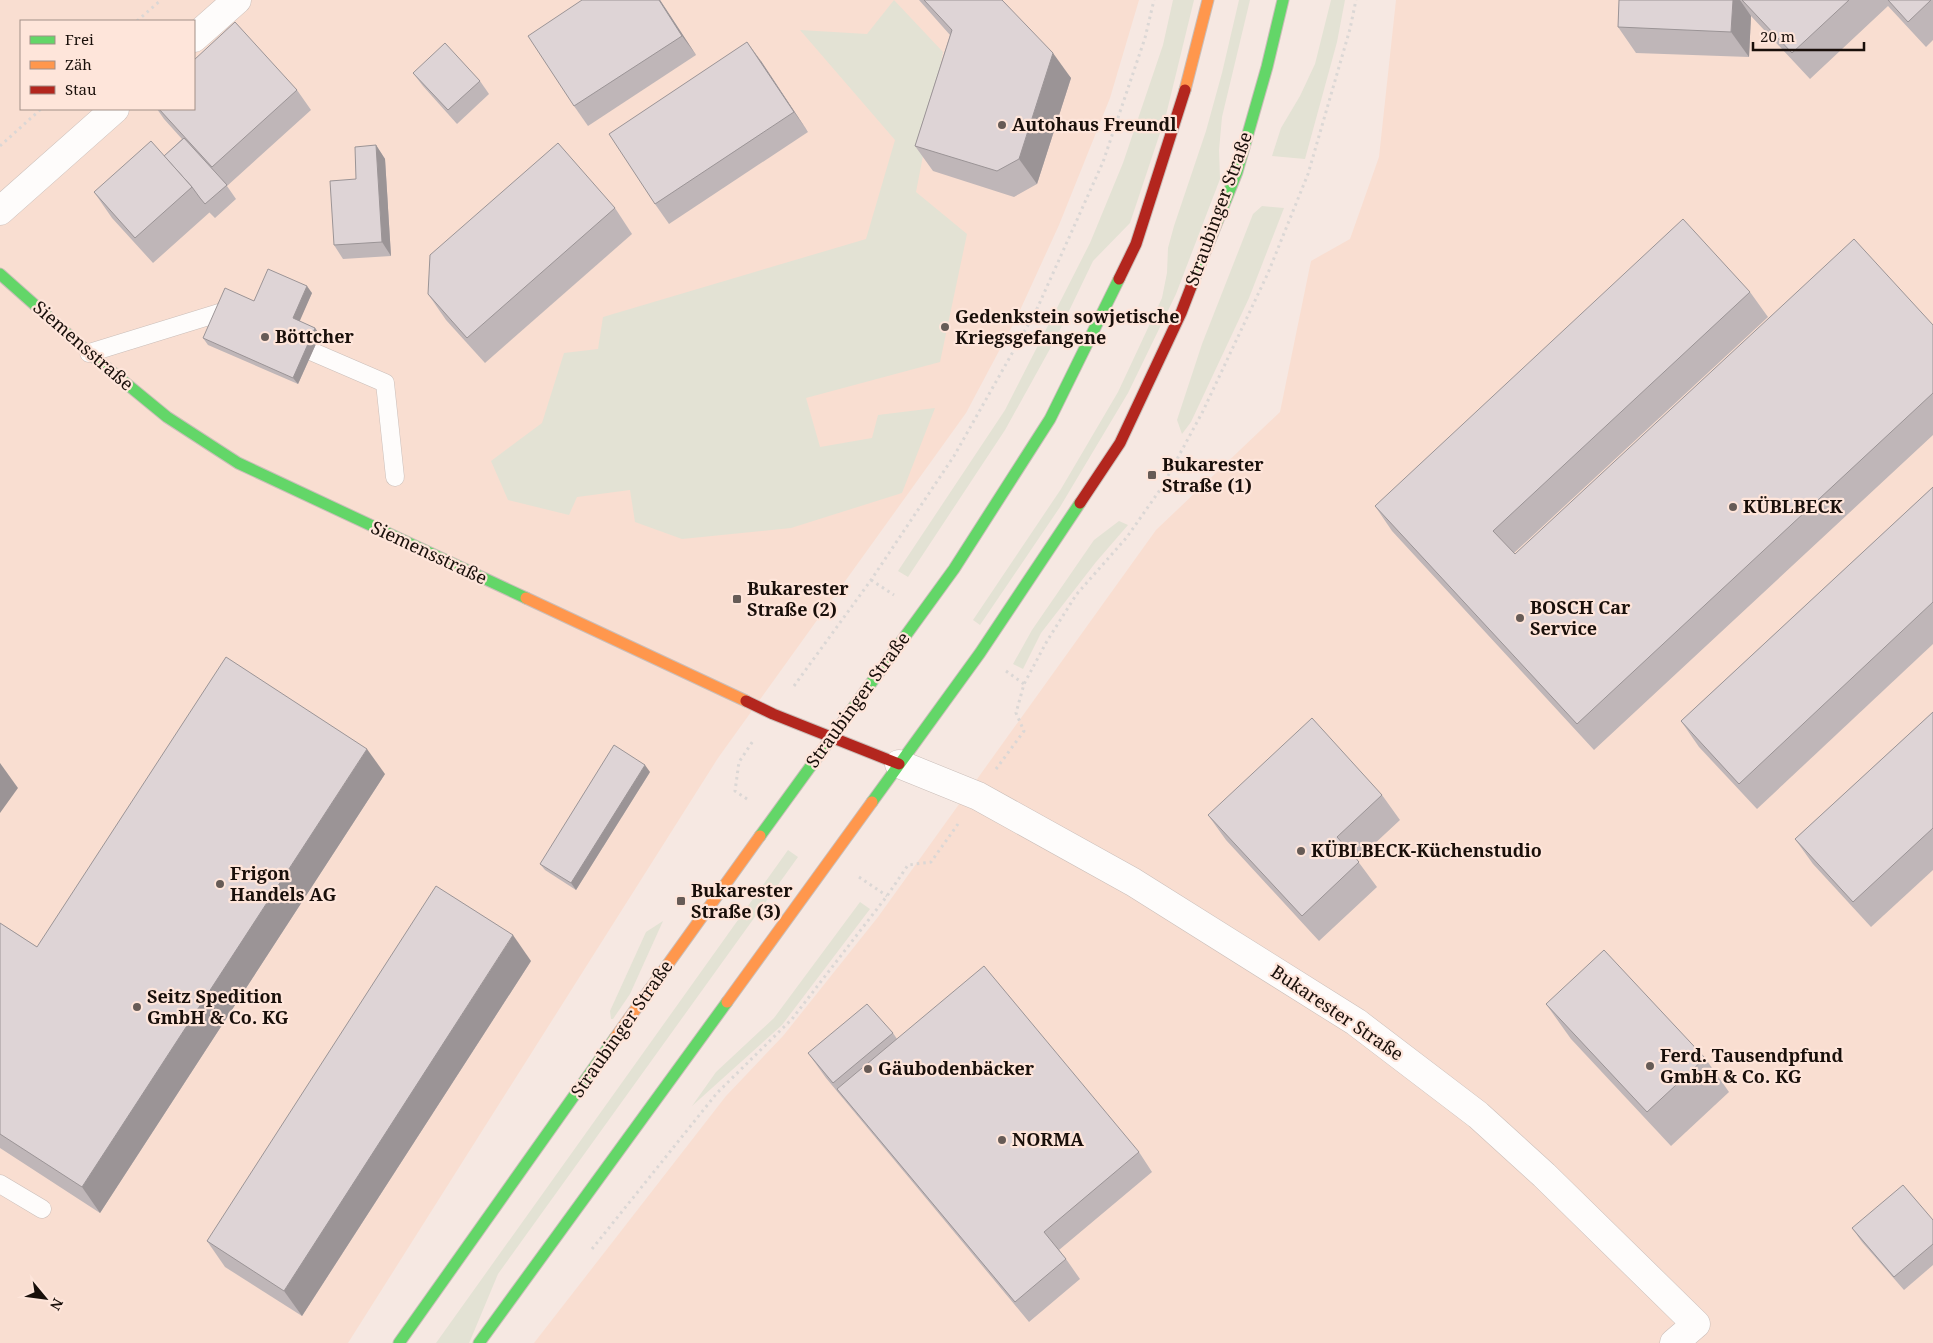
<svg xmlns="http://www.w3.org/2000/svg" width="1933" height="1343" viewBox="0 0 1933 1343" font-family="'Noto Serif',serif">
	<style>
		.built { fill: #f9ded1; fill-rule: evenodd }
		.green { fill: #e3e2d4 }
		.lines { fill: none; stroke-linecap: round; stroke-linejoin: round }
		.lane-casing { stroke: #cabeb9; stroke-width: 19 }
		.street-casing { stroke: #cabeb9; stroke-width: 29 }
		.fast-casing { stroke: #cabeb9; stroke-width: 13 }
		.slow-casing { stroke: #cabeb9; stroke-width: 13 }
		.jam-casing { stroke: #cabeb9; stroke-width: 13 }
		.path { stroke: #dbd7d5; stroke-width: 3; stroke-dasharray: 2.5 4; stroke-linecap: butt }
		.lane { stroke: #fefcfb; stroke-width: 18 }
		.street { stroke: #fefcfb; stroke-width: 28 }
		.fast { stroke: #63d668; stroke-width: 11 }
		.slow { stroke: #ff974d; stroke-width: 11 }
		.jam { stroke: #b3261e; stroke-width: 11 }
		.wall { fill: #bfb6b8 }
		.shaded-wall { fill: #9b9496 }
		.building { fill: #ded4d6; stroke: #9b9496 }
		.poi-dot { fill: #665b56; stroke: #fee5da; stroke-width: 2 }
		.labels { text-anchor: middle; stroke-width: 4.5; stroke-linejoin: round; paint-order: stroke }
		.poi-label { font-size: 18px; font-weight: bold; fill: #190f0a; stroke: #fee5da; text-anchor: start }
		.street-label { font-size: 18px; fill: #190f0a; stroke: #fee5da }
	</style>
	<rect width="100%" height="100%" fill="#f6e8e2"/>
	<g class="built">
		<path d="M0 0H1139L1110 98 1059 225 1016 319 966 413 718 758 348 1343H0ZM21 21H194V109H21Z"/>
		<polygon points="1396,0 1933,0 1933,1343 534,1343 726,1096 783,1036 878,917 1156,530 1280,412 1311,261 1350,239 1379,157"/>
	</g>
	<g class="green">
		<polygon points="894,0 943,52 916,192 967,234 940,362 806,398 820,447 872,438 878,415 935,408 902,493 791,528 682,539 635,522 630,490 577,497 569,515 508,500 491,461 542,423 564,353 598,349 603,317 866,239 895,140 800,30 867,34"/>
		<polygon points="1173,0 1194,0 1166,115 1130,223 1093,261 1056,338 1005,430 908,577 898,571 1005,410 1090,243 1123,163 1163,45"/>
		<polygon points="1239,0 1250,0 1222,117 1219,150 1220,179 1176,294 1128,393 1060,507 980,625 973,620 1061,489 1118,392 1162,298 1167,273 1168,248 1174,226 1206,131 1222,73"/>
		<polygon points="1331,0 1345,0 1337,42 1305,159 1272,156 1281,128 1300,96 1315,64"/>
		<polygon points="1262,206 1284,208 1249,298 1191,422 1182,434 1177,420 1202,344 1253,214"/>
		<polygon points="1119,521 1128,525 1096,562 1041,633 1023,669 1013,664 1032,630 1094,540"/>
		<polygon points="788,850 798,857 498,1274 470,1341 469,1343 436,1343"/>
		<polygon points="860,902 870,909 782,1025 692,1106 716,1072 774,1018"/>
		<polygon points="663,921 630,994 613,1019 611,1019 610,1011 646,932"/>
	</g>
	<g class="lines">
		<g class="lane-casing">
			<g id="lane">
				<polyline points="313,352 385,383 395,477"/>
				<polyline points="89,353 222,312"/>
				<polyline points="0,1184 42,1209"/>
			</g>
		</g>
		<g class="street-casing">
			<g id="street">
				<polyline points="194,38 237,0"/>
				<polyline points="0,211 115,109"/>
				<polyline points="899,764 978,796 1133,882 1356,1022 1478,1115 1544,1175 1696,1324 1674,1343"/>
			</g>
		</g>
		<g class="fast-casing">
			<g id="fast">
				<polyline points="0,274 89,353 167,417 238,463 526,598"/>
				<polyline points="1191,287 1237,172 1267,67 1283,0"/>
				<polyline points="872,802 980,653 1080,503"/>
				<polyline points="760,836 954,569 1050,419 1119,279"/>
				<polyline points="399,1343 615,1038"/>
				<polyline points="479,1343 727,1002"/>
			</g>
		</g>
		<g class="slow-casing">
			<g id="slow">
				<polyline points="1185,90 1208,0"/>
				<polyline points="526,598 746,701"/>
				<polyline points="727,1002 872,802"/>
				<polyline points="615,1038 760,836"/>
			</g>
		</g>
		<g class="jam-casing">
			<g id="jam">
				<polyline points="1119,279 1136,244 1185,90"/>
				<polyline points="1080,503 1120,443 1181,313 1191,287"/>
				<polyline points="746,701 773,714 899,764"/>
			</g>
		</g>
		<g class="path">
			<polyline points="137,21 161,0"/>
			<polyline points="0,146 41,109"/>
			<polyline points="871,580 894,595"/>
			<polyline points="1006,671 1024,684"/>
			<polyline points="794,686 871,580 954,456 1036,311 1103,162 1145,38 1154,0"/>
			<polyline points="996,769 1024,731 1016,713 1024,684 1047,641 1076,595 1127,537 1162,487 1203,411 1268,273 1308,174 1350,29 1356,0"/>
			<polyline points="747,799 735,791 739,762 753,741"/>
			<polyline points="859,877 887,896"/>
			<polyline points="592,1249 717,1093 792,1019 887,896 908,865 931,862 958,824"/>
		</g>
		<use href="#lane" class="lane"/>
		<use href="#street" class="street"/>
		<use href="#fast" class="fast"/>
		<use href="#slow" class="slow"/>
		<use href="#jam" class="jam"/>
	</g>
	<g class="wall">
		<polygon points="660,0 696,55 588,126 574,106"/>
		<polygon points="919,0 1002,0 1071,78 1037,184 1014,197 933,171 915,146 950,35"/>
		<polygon points="1619,0 1933,0 1933,40 1926,47 1888,6 1810,79 1751,16 1749,57 1636,53 1618,27"/>
		<polygon points="761,61 808,132 669,224 655,204"/>
		<polygon points="413,73 480,81 489,94 457,124 423,86"/>
		<polygon points="297,90 311,110 227,186 236,199 215,218 209,212 210,212 153,263 112,218 94,192 164,156 182,139 164,119 157,109 194,109"/>
		<polygon points="376,145 385,159 391,256 343,259 334,245 356,179"/>
		<polygon points="615,208 632,234 485,363 446,320 428,294"/>
		<polygon points="1750,292 1768,317 1514,553 1515,554 1933,325 1933,435 1594,750 1392,531 1375,506"/>
		<polygon points="312,293 299,321 315,328 320,335 298,384 208,345 203,338 254,301"/>
		<polygon points="1933,487 1933,644 1757,809 1699,747 1681,721"/>
		<polygon points="1933,712 1933,870 1871,927 1813,864 1795,839"/>
		<polygon points="650,772 576,890 545,870 540,864"/>
		<polygon points="385,774 100,1213 0,1148 0,923 37,947"/>
		<polygon points="1382,795 1400,820 1357,860 1377,887 1319,941 1226,840 1208,815"/>
		<polygon points="531,961 302,1316 225,1267 207,1241"/>
		<polygon points="1546,1004 1705,1058 1729,1092 1671,1146 1571,1039"/>
		<polygon points="893,1033 897,1039 1139,1152 1152,1172 1059,1250 1066,1259 1080,1279 1029,1322 826,1078 808,1053"/>
		<polygon points="1933,1220 1933,1265 1904,1290 1862,1242 1852,1228"/>
	</g>
	<g class="shaded-wall">
		<polygon points="659,0 660,0 696,55 682,36"/>
		<polygon points="1733,0 1740,0 1751,16 1749,57 1731,32"/>
		<polygon points="747,42 761,61 808,132 794,112"/>
		<polygon points="1053,53 1071,78 1037,184 1019,159"/>
		<polygon points="376,145 385,159 391,256 382,242"/>
		<polygon points="307,286 312,293 298,325 293,318"/>
		<polygon points="315,328 320,335 298,384 293,378"/>
		<polygon points="367,749 385,774 100,1213 82,1187"/>
		<polygon points="0,763 18,788 0,813"/>
		<polygon points="645,765 650,772 576,890 571,883"/>
		<polygon points="513,935 531,961 302,1316 284,1291"/>
	</g>
	<g class="building">
		<polygon points="582,0 659,0 682,36 574,106 528,36"/>
		<polygon points="924,0 1002,0 1053,53 1019,159 997,171 915,146 952,30"/>
		<polygon points="1619,0 1733,0 1731,32 1618,27"/>
		<polygon points="1742,0 1849,0 1792,53"/>
		<polygon points="1888,0 1931,0 1908,22"/>
		<polygon points="235,22 297,90 212,167 159,109 194,109 194,60"/>
		<polygon points="747,42 794,112 655,204 609,134"/>
		<polygon points="445,43 480,81 448,110 413,73"/>
		<polygon points="184,138 227,185 205,204 200,198 192,187 164,156"/>
		<polygon points="151,141 192,187 135,238 94,192"/>
		<polygon points="558,143 615,208 467,338 428,294 430,255"/>
		<polygon points="376,145 382,242 334,245 330,181 356,179 355,147"/>
		<polygon points="1683,219 1750,292 1493,531 1515,554 1854,239 1933,325 1933,393 1577,724 1375,506"/>
		<polygon points="268,269 307,286 293,318 315,328 293,378 203,338 225,288 254,301"/>
		<polygon points="1933,487 1933,602 1739,784 1681,721"/>
		<polygon points="226,657 367,749 82,1187 0,1134 0,923 37,947"/>
		<polygon points="1933,712 1933,828 1853,902 1795,839"/>
		<polygon points="1312,718 1382,795 1337,837 1359,862 1302,916 1208,815"/>
		<polygon points="614,745 645,765 571,883 540,864"/>
		<polygon points="436,886 513,935 284,1291 207,1241"/>
		<polygon points="1604,950 1705,1058 1647,1112 1546,1004"/>
		<polygon points="984,966 1139,1152 1044,1232 1066,1259 1015,1302 837,1089"/>
		<polygon points="867,1004 893,1033 833,1083 808,1053"/>
		<polygon points="1903,1185 1933,1220 1933,1244 1894,1277 1852,1228"/>
	</g>
	<g class="poi-dot">
		<circle cx="1002" cy="125" r="5"/>
		<circle cx="945" cy="327" r="5"/>
		<circle cx="265" cy="337" r="5"/>
		<rect x="1147" y="470" width="10" height="10" rx="2.5"/>
		<circle cx="1733" cy="507" r="5"/>
		<rect x="732" y="594" width="10" height="10" rx="2.5"/>
		<circle cx="1520" cy="618" r="5"/>
		<circle cx="1301" cy="851" r="5"/>
		<circle cx="220" cy="884" r="5"/>
		<rect x="676" y="896" width="10" height="10" rx="2.5"/>
		<circle cx="137" cy="1007" r="5"/>
		<circle cx="1650" cy="1066" r="5"/>
		<circle cx="868" cy="1069" r="5"/>
		<circle cx="1002" cy="1140" r="5"/>
	</g>
	<g class="labels">
		<g class="poi-label">
			<text x="1012" y="131">Autohaus Freundl</text>
			<text x="955" y="323">Gedenkstein sowjetische<tspan x="955" dy="21">Kriegsgefangene</tspan></text>
			<text x="275" y="343">Böttcher</text>
			<text x="1162" y="471">Bukarester<tspan x="1162" dy="21">Straße (1)</tspan></text>
			<text x="1743" y="513">KÜBLBECK</text>
			<text x="747" y="595">Bukarester<tspan x="747" dy="21">Straße (2)</tspan></text>
			<text x="1530" y="614">BOSCH Car<tspan x="1530" dy="21">Service</tspan></text>
			<text x="1311" y="857">KÜBLBECK-Küchenstudio</text>
			<text x="230" y="880">Frigon<tspan x="230" dy="21">Handels AG</tspan></text>
			<text x="691" y="897">Bukarester<tspan x="691" dy="21">Straße (3)</tspan></text>
			<text x="147" y="1003">Seitz Spedition<tspan x="147" dy="21">GmbH &amp; Co. KG</tspan></text>
			<text x="1660" y="1062">Ferd. Tausendpfund<tspan x="1660" dy="21">GmbH &amp; Co. KG</tspan></text>
			<text x="878" y="1075">Gäubodenbäcker</text>
			<text x="1012" y="1146">NORMA</text>
		</g>
		<g class="street-label">
			<text transform="translate(1219 209) rotate(-70)" y="6">Straubinger Straße</text>
			<text transform="translate(83 346) rotate(41)" y="6">Siemensstraße</text>
			<text transform="translate(429 553) rotate(25)" y="6">Siemensstraße</text>
			<text transform="translate(858 700) rotate(-54)" y="6">Straubinger Straße</text>
			<text transform="translate(1337 1013) rotate(34)" y="6">Bukarester Straße</text>
			<text transform="translate(622 1029) rotate(-55)" y="6">Straubinger Straße</text>
		</g>
	</g>
	<rect x="20" y="20" width="175" height="90" fill="#fee5da" stroke="#a28f87"/>
	<rect x="30" y="36" width="25" height="8" fill="#63d668" stroke="#a28f87"/>
	<text x="65" y="45" font-size="15" fill="#190f0a">Frei</text>
	<rect x="30" y="61" width="25" height="8" fill="#ff974d" stroke="#a28f87"/>
	<text x="65" y="70" font-size="15" fill="#190f0a">Zäh</text>
	<rect x="30" y="86" width="25" height="8" fill="#b3261e" stroke="#a28f87"/>
	<text x="65" y="95" font-size="15" fill="#190f0a">Stau</text>
	<g transform="translate(45 1298) rotate(119)" stroke="#fee5da" stroke-width="4" paint-order="stroke">
	<path d="M0-4L9 19L0 12L-9 19Z" fill="#190f0a"/>
	<text y="-8" font-size="14" font-weight="bold" text-anchor="middle" fill="#190f0a">N</text>
	</g>
	<path d="M1753 42v8h111v-8" fill="none" stroke="#190f0a" stroke-width="2.5"/>
	<text x="1760" y="42" font-size="15" fill="#190f0a" stroke="#fee5da" stroke-width="4" paint-order="stroke">20 m</text>
</svg>
